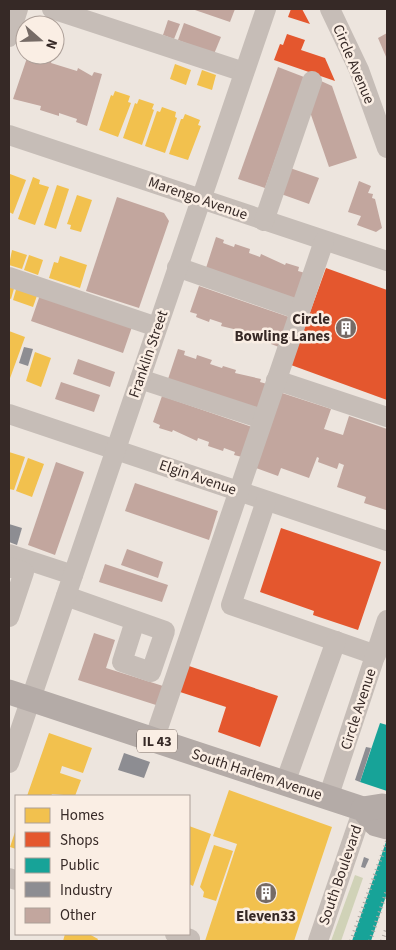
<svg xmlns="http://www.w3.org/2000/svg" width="396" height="950" viewBox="0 0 396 950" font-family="'Source Sans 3',sans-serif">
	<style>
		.green { fill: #d0d2b7 }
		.homes { fill: #f2c14e }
		.shops { fill: #e4572e }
		.public { fill: #17a398 }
		.industry { fill: #8d8d92 }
		.building { fill: #c2a69e }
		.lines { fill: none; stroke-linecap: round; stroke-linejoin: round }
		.minor { stroke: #c6bdb7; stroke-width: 20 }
		.major { stroke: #b4aba7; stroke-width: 25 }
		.rail { stroke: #ada6a2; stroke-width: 4; stroke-dasharray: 1 4; stroke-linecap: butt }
		.labels { text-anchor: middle; stroke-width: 5; stroke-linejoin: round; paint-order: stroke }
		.shield { fill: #faeee4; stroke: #71645f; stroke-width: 1 }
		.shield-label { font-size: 14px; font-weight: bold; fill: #362926 }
		.street-label { font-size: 15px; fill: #362926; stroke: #faeee4 }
		.poi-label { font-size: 15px; font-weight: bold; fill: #362926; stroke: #faeee4; text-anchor: end }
	</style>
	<rect width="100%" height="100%" fill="#ede5de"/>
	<polygon class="green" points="355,875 363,878 341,941 331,941"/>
	<g class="homes">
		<polygon points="175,64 191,70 186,85 170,79"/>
		<polygon points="202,70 216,75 212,90 197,85"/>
		<polygon points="115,91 130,96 128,102 131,103 118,137 99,130 111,95 113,96"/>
		<polygon points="139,99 154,104 152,109 154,110 142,145 123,138 135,103 137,104"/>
		<polygon points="162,107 176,112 175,117 177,118 165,153 145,146 157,111 160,112"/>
		<polygon points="185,114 200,120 198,125 201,126 188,160 169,154 181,119 183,119"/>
		<polygon points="10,174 26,180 13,214 9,212"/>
		<polygon points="33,177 40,180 39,184 49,187 35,225 18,219"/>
		<polygon points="57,185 69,189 56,229 44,225"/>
		<polygon points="77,195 92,200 81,232 70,229 71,225 67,224"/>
		<polygon points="12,250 27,255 22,269 9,265"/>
		<polygon points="29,255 43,260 38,275 24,270"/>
		<polygon points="60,256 87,265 80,288 49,278 54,262 58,263"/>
		<polygon points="9,283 15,285 11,299 9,298"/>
		<polygon points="17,286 38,293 33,307 13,300"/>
		<polygon points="9,331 25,337 9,381"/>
		<polygon points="35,352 51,358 41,387 26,381"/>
		<polygon points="9,452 25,457 14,490 9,489"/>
		<polygon points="28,458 44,464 32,497 16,491"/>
		<polygon points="49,733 92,748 83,773 62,766 60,773 81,780 75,796 52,794 51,796 27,796"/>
		<polygon points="229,790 332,827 294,941 205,941 237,844 213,836"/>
		<polygon points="189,826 211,834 193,886 189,884"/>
		<polygon points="16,829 16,849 10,847"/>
		<polygon points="214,845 233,851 216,901 203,897 204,892 200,887"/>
		<polygon points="65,934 89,934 98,939 97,941 63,941"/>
	</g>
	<g class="shops">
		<polygon points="291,9 302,9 310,24 288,17"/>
		<polygon points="287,34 305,40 301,50 325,58 335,81 274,60 280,44 283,45"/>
		<polygon points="326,268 387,290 387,400 291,365"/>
		<polygon points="281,528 381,562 358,630 313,615 314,611 260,592"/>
		<polygon points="186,665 278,696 260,747 218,732 226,707 177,691"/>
	</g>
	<g class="public">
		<polygon points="380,723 387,725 387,791 360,782"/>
		<polygon points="387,839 387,893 371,941 352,941"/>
	</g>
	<g class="industry">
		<polygon points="24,347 33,349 28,366 19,363"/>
		<polygon points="9,524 22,528 17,545 9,542"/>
		<polygon points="366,747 371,748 360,782 355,780"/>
		<polygon points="124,753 150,762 144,778 118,770"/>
		<polygon points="364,857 369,859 365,868 361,867"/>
	</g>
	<g class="building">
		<polygon points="192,9 235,9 230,22"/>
		<polygon points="168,20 180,24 174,39 163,35"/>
		<polygon points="184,23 221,37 214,54 178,40"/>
		<polygon points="387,33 387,59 378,38"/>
		<polygon points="28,55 37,55 36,58 45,61 46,57 52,59 51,63 77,71 78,68 92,76 94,72 102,74 87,126 76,122 77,119 59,113 59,116 40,110 41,106 13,99"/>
		<polygon points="278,67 304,77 265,188 238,179"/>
		<polygon points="321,81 332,86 357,158 329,167 310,112"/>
		<polygon points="290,168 319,178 309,204 281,194"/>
		<polygon points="359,181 371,186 368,193 373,194 372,198 375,199 382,228 376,232 357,225 361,216 348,212"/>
		<polygon points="117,197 164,213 169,221 139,308 86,291"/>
		<polygon points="216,237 224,240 223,243 234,247 235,244 250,249 249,253 260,257 261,254 285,265 286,263 299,267 298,271 305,273 296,299 206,268"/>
		<polygon points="199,286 289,317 279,347 271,344 272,341 261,337 260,341 245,336 246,332 221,326 222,323 210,319 209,322 196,317 197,314 190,312"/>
		<polygon points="41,292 133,324 123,353 31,321"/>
		<polygon points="178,349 185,351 184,355 196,359 197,355 212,360 210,364 222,368 223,366 236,370 235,373 261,379 260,382 267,384 257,410 168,379"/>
		<polygon points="78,359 115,372 110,387 73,374"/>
		<polygon points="61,382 100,395 94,412 55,399"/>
		<polygon points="282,393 331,409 324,429 343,435 349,416 387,429 386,510 364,503 366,497 337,487 344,465 339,463 337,469 318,462 319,458 317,457 309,478 281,468 278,476 256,468"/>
		<polygon points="162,396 252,427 242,457 234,455 235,452 224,448 223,451 208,446 209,442 198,438 197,441 173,430 172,432 159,428 160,425 153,422"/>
		<polygon points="56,462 84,472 55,555 28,545"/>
		<polygon points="135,483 218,511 209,540 125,511"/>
		<polygon points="127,549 163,562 158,578 121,565"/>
		<polygon points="105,564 168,585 162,602 99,582"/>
		<polygon points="94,633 115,640 106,668 163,686 156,705 78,680"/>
	</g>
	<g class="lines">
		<g class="minor">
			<polyline points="52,9 244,72"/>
			<polyline points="330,9 359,70 387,148"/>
			<polyline points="9,37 18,9"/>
			<polyline points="9,135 387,261"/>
			<polyline points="264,221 312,81"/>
			<polyline points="177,267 300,310"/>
			<polyline points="9,277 157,327"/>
			<polyline points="140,379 262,419"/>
			<polyline points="276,380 387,417"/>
			<polyline points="9,414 387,541"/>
			<polyline points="266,501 231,605 376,655"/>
			<polyline points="9,554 73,575"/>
			<polyline points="9,567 24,572 9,617"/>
			<polyline points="66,596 165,631 151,672 122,662 135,621"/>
			<polyline points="154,740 324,241"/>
			<polyline points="9,763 266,9"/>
			<polyline points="285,783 336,641"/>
			<polyline points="328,798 387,620"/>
			<polyline points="9,878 16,880"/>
			<polyline points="175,934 190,939 189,941"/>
			<polyline points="318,941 363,809"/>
		</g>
		<g class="major">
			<polyline points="9,692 363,809 376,824 387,827"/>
			<polyline points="363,809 382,806 387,807"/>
		</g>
		<g class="rail">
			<polyline points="351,941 387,841"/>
			<polyline points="370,941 387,890"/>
			<polyline points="382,941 387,927"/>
		</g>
	</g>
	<defs>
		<g id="building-disc" transform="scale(1.125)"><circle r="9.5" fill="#766b66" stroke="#faeee4"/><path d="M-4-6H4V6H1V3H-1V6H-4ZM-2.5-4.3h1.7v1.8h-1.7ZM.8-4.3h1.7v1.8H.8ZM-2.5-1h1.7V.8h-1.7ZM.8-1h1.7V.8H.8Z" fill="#fff"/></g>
	</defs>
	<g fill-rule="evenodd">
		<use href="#building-disc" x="346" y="328"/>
		<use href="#building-disc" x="266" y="893"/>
	</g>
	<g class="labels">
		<rect class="shield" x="137" y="729.5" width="40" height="23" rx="4"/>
		<g class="shield-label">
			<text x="157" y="746">IL 43</text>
		</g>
		<g class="street-label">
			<text transform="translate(354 64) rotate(67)" y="5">Circle Avenue</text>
			<text transform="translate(198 198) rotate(19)" y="5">Marengo Avenue</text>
			<text transform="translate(148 354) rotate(-71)" y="5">Franklin Street</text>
			<text transform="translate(198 477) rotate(19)" y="5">Elgin Avenue</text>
			<text transform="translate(358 709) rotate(-72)" y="5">Circle Avenue</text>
			<text transform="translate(257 774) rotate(18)" y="5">South Harlem Avenue</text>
			<text transform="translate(340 875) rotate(-71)" y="5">South Boulevard</text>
		</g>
		<g class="poi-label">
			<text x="330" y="324">Circle<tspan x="330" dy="17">Bowling Lanes</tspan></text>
			<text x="266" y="921" text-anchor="middle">Eleven33</text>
		</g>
	</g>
	<rect width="396" height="950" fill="none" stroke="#362926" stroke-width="20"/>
	<rect x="15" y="795" width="175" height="140" fill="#faeee4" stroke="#ac9f98"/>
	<rect x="25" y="808" width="25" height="15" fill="#f2c14e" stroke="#ac9f98"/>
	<text x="60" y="820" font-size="15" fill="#362926">Homes</text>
	<rect x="25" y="832" width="25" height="15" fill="#e4572e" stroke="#ac9f98"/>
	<text x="60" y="845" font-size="15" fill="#362926">Shops</text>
	<rect x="25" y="858" width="25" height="15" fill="#17a398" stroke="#ac9f98"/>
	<text x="60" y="870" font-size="15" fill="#362926">Public</text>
	<rect x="25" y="882" width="25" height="15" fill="#8d8d92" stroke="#ac9f98"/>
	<text x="60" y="895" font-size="15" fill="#362926">Industry</text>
	<rect x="25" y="908" width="25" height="15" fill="#c2a69e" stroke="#ac9f98"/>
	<text x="60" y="920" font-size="15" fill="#362926">Other</text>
	<g transform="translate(40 40) rotate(110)"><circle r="24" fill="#faeee4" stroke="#ac9f98"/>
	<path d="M0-4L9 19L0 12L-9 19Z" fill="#766b66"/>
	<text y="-8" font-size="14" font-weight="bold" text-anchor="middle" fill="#362926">N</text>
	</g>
</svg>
